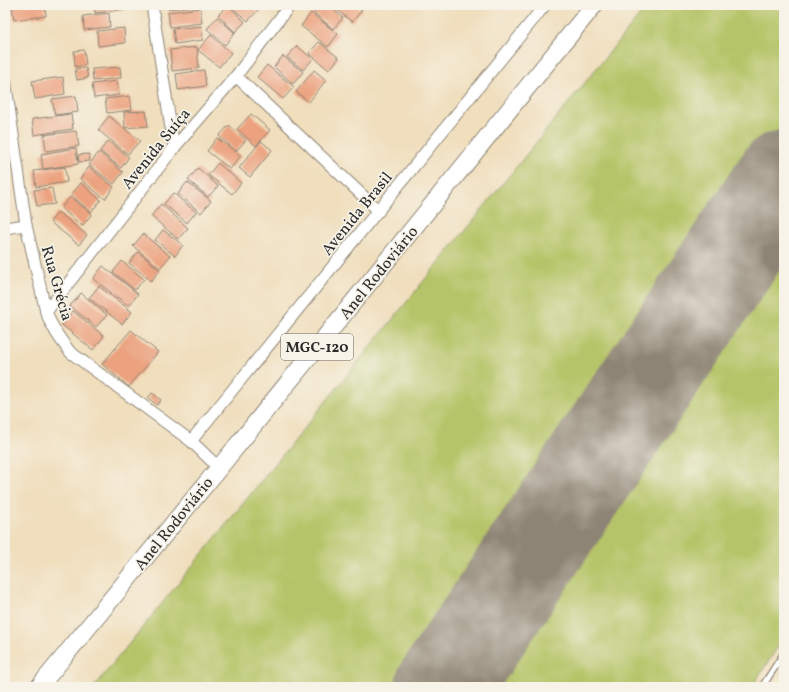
<svg xmlns="http://www.w3.org/2000/svg" width="789" height="692" viewBox="0 0 789 692" font-family="Vollkorn,serif">
	<style>
		.green { fill: #b5c467; stroke: #707849 }
		.lines { fill: none; stroke-linecap: round; stroke-linejoin: round }
		.runway { stroke: #8e8474; stroke-width: 96 }
		.building { fill: #eca27f }
		.lane-casing { stroke: #8e8474; stroke-width: 8 }
		.street-casing { stroke: #8e8474; stroke-width: 13 }
		.primary-casing { stroke: #8e8474; stroke-width: 19 }
		.lane { stroke: #fff; stroke-width: 5.5 }
		.street { stroke: #fff; stroke-width: 11 }
		.primary { stroke: #fff; stroke-width: 17 }
		.labels { text-anchor: middle; stroke-width: 3.5; stroke-linejoin: round; paint-order: stroke }
		.shield { fill: #f7f3e8; stroke: #686764; stroke-width: 1 }
		.shield-label { font-size: 15px; font-weight: bold; fill: #2b2b2b }
		.street-label { font-size: 16px; fill: #2b2b2b; stroke: #f7f3e8 }
	</style>
	<rect width="100%" height="100%" fill="#f7f3e8"/>
	<filter id="ink" filterUnits="userSpaceOnUse"><feTurbulence type="fractalNoise" baseFrequency=".025" numOctaves="2"/><feDisplacementMap in="SourceGraphic" scale="8" xChannelSelector="R" yChannelSelector="G"/><feConvolveMatrix kernelMatrix="1 2 1 2 8 2 1 2 1" color-interpolation-filters="sRGB"/></filter>
	<filter id="wash" filterUnits="userSpaceOnUse"><feTurbulence type="fractalNoise" baseFrequency=".012" numOctaves="4" result="noise"/><feDisplacementMap in="SourceGraphic" scale="16" xChannelSelector="R" yChannelSelector="G"/><feGaussianBlur stdDeviation="0.9" result="paint"/><feColorMatrix in="noise" values="0 0 0 0 0 0 0 0 0 0 0 0 0 0 0 0 0 1.4 0 .05"/><feComposite in="paint" operator="in"/></filter>
	<g filter="url(#wash)">
		<rect width="100%" height="100%" fill="#f0debc"/>
		<polygon class="green" points="648,5 784,5 784,637 752,687 94,687"/>
		<g class="lines">
			<polyline class="runway" points="443,687 784,178"/>
		</g>
		<g id="blocks">
			<g class="building">
				<polygon points="12,5 45,5 46,16 14,20"/>
				<polygon points="94,5 125,5 125,9 95,13"/>
				<polygon points="168,5 196,5 196,6 168,9"/>
				<polygon points="228,5 245,22 235,32 218,15"/>
				<polygon points="229,5 254,5 259,9 248,21"/>
				<polygon points="320,5 328,5 343,18 333,29 314,13"/>
				<polygon points="331,5 356,5 362,10 352,22"/>
				<polygon points="200,8 202,23 170,27 168,12"/>
				<polygon points="109,13 110,27 84,30 83,16"/>
				<polygon points="311,13 338,34 328,47 301,26"/>
				<polygon points="217,17 235,33 225,45 207,29"/>
				<polygon points="201,26 203,40 175,44 173,29"/>
				<polygon points="124,28 125,43 98,46 97,31"/>
				<polygon points="211,35 231,53 219,67 198,50"/>
				<polygon points="319,42 339,58 329,70 309,53"/>
				<polygon points="297,46 313,59 303,70 287,57"/>
				<polygon points="197,47 199,68 172,71 170,50"/>
				<polygon points="84,50 86,65 75,67 74,51"/>
				<polygon points="283,56 303,72 293,84 274,67"/>
				<polygon points="267,65 294,87 283,99 257,77"/>
				<polygon points="120,67 121,78 93,81 92,69"/>
				<polygon points="86,68 88,78 77,80 75,69"/>
				<polygon points="204,70 206,86 178,90 176,74"/>
				<polygon points="314,70 326,80 309,102 296,92"/>
				<polygon points="63,77 65,94 35,99 32,81"/>
				<polygon points="117,81 119,95 94,98 92,84"/>
				<polygon points="76,96 78,112 55,115 52,99"/>
				<polygon points="130,96 132,110 107,113 105,99"/>
				<polygon points="146,111 148,126 125,128 124,112"/>
				<polygon points="71,114 73,129 34,135 32,119"/>
				<polygon points="251,114 270,130 256,146 237,129"/>
				<polygon points="109,116 140,141 128,154 98,130"/>
				<polygon points="229,125 246,140 236,151 219,136"/>
				<polygon points="76,131 79,146 46,151 44,135"/>
				<polygon points="217,138 241,156 230,169 207,151"/>
				<polygon points="108,141 129,157 121,168 100,151"/>
				<polygon points="261,141 272,150 250,177 239,168"/>
				<polygon points="76,148 78,164 43,169 41,154"/>
				<polygon points="99,152 123,172 114,184 89,165"/>
				<polygon points="89,154 90,161 79,162 78,155"/>
				<polygon points="218,163 241,183 232,194 208,175"/>
				<polygon points="65,167 67,182 36,187 34,171"/>
				<polygon points="89,167 114,187 105,199 80,179"/>
				<polygon points="198,168 218,186 208,197 188,180"/>
				<polygon points="187,182 211,201 201,213 178,194"/>
				<polygon points="81,183 101,200 91,212 71,195"/>
				<polygon points="52,188 55,204 37,206 34,190"/>
				<polygon points="173,193 196,212 187,223 164,204"/>
				<polygon points="70,197 92,214 82,226 61,208"/>
				<polygon points="161,204 188,228 178,239 151,216"/>
				<polygon points="58,212 87,235 79,245 50,222"/>
				<polygon points="163,230 183,245 175,256 155,240"/>
				<polygon points="143,234 170,256 160,268 133,246"/>
				<polygon points="138,252 160,270 151,281 129,263"/>
				<polygon points="122,261 144,279 135,290 113,272"/>
				<polygon points="103,266 138,294 129,306 93,279"/>
				<polygon points="99,286 132,312 122,324 89,298"/>
				<polygon points="81,293 107,315 96,327 70,306"/>
				<polygon points="73,311 104,336 93,350 62,325"/>
				<polygon points="131,330 158,352 129,387 102,364"/>
				<polygon points="152,393 161,400 157,405 148,398"/>
			</g>
		</g>
	</g>
	<g filter="url(#ink)">
		<use href="#blocks" fill-opacity="0" stroke="#8e8474" stroke-width="1"/>
		<g class="lines">
			<g class="lane-casing">
				<polyline id="lane" points="762,687 784,653"/>
			</g>
			<g class="street-casing">
				<g id="street">
					<polyline points="152,5 174,148"/>
					<polyline points="236,76 379,211"/>
					<path d="M5 79 26 225 46 312C52 328 60 339 70 352L191 441 219 468"/>
					<polyline points="5,228 26,225"/>
					<polyline points="46,312 174,148 236,76 290,5"/>
					<polyline points="191,441 545,5"/>
				</g>
			</g>
			<g class="primary-casing">
				<polyline id="primary" points="39,687 219,468 594,5"/>
			</g>
			<use href="#lane" class="lane"/>
			<use href="#street" class="street"/>
			<use href="#primary" class="primary"/>
		</g>
	</g>
	<g class="labels">
		<rect class="shield" x="281" y="334" width="72" height="26" rx="3"/>
		<g class="shield-label">
			<text x="317" y="352">MGC-120</text>
		</g>
		<g class="street-label">
			<text transform="translate(155 148) rotate(-51)" y="6">Avenida Suíça</text>
			<text transform="translate(356 213) rotate(-51)" y="6">Avenida Brasil</text>
			<text transform="translate(378 272) rotate(-51)" y="6">Anel Rodoviário</text>
			<text transform="translate(58 283) rotate(74)" y="6">Rua Grécia</text>
			<text transform="translate(173 523) rotate(-51)" y="6">Anel Rodoviário</text>
		</g>
	</g>
	<rect width="789" height="692" fill="none" stroke="#f7f3e8" stroke-width="20"/>
</svg>
